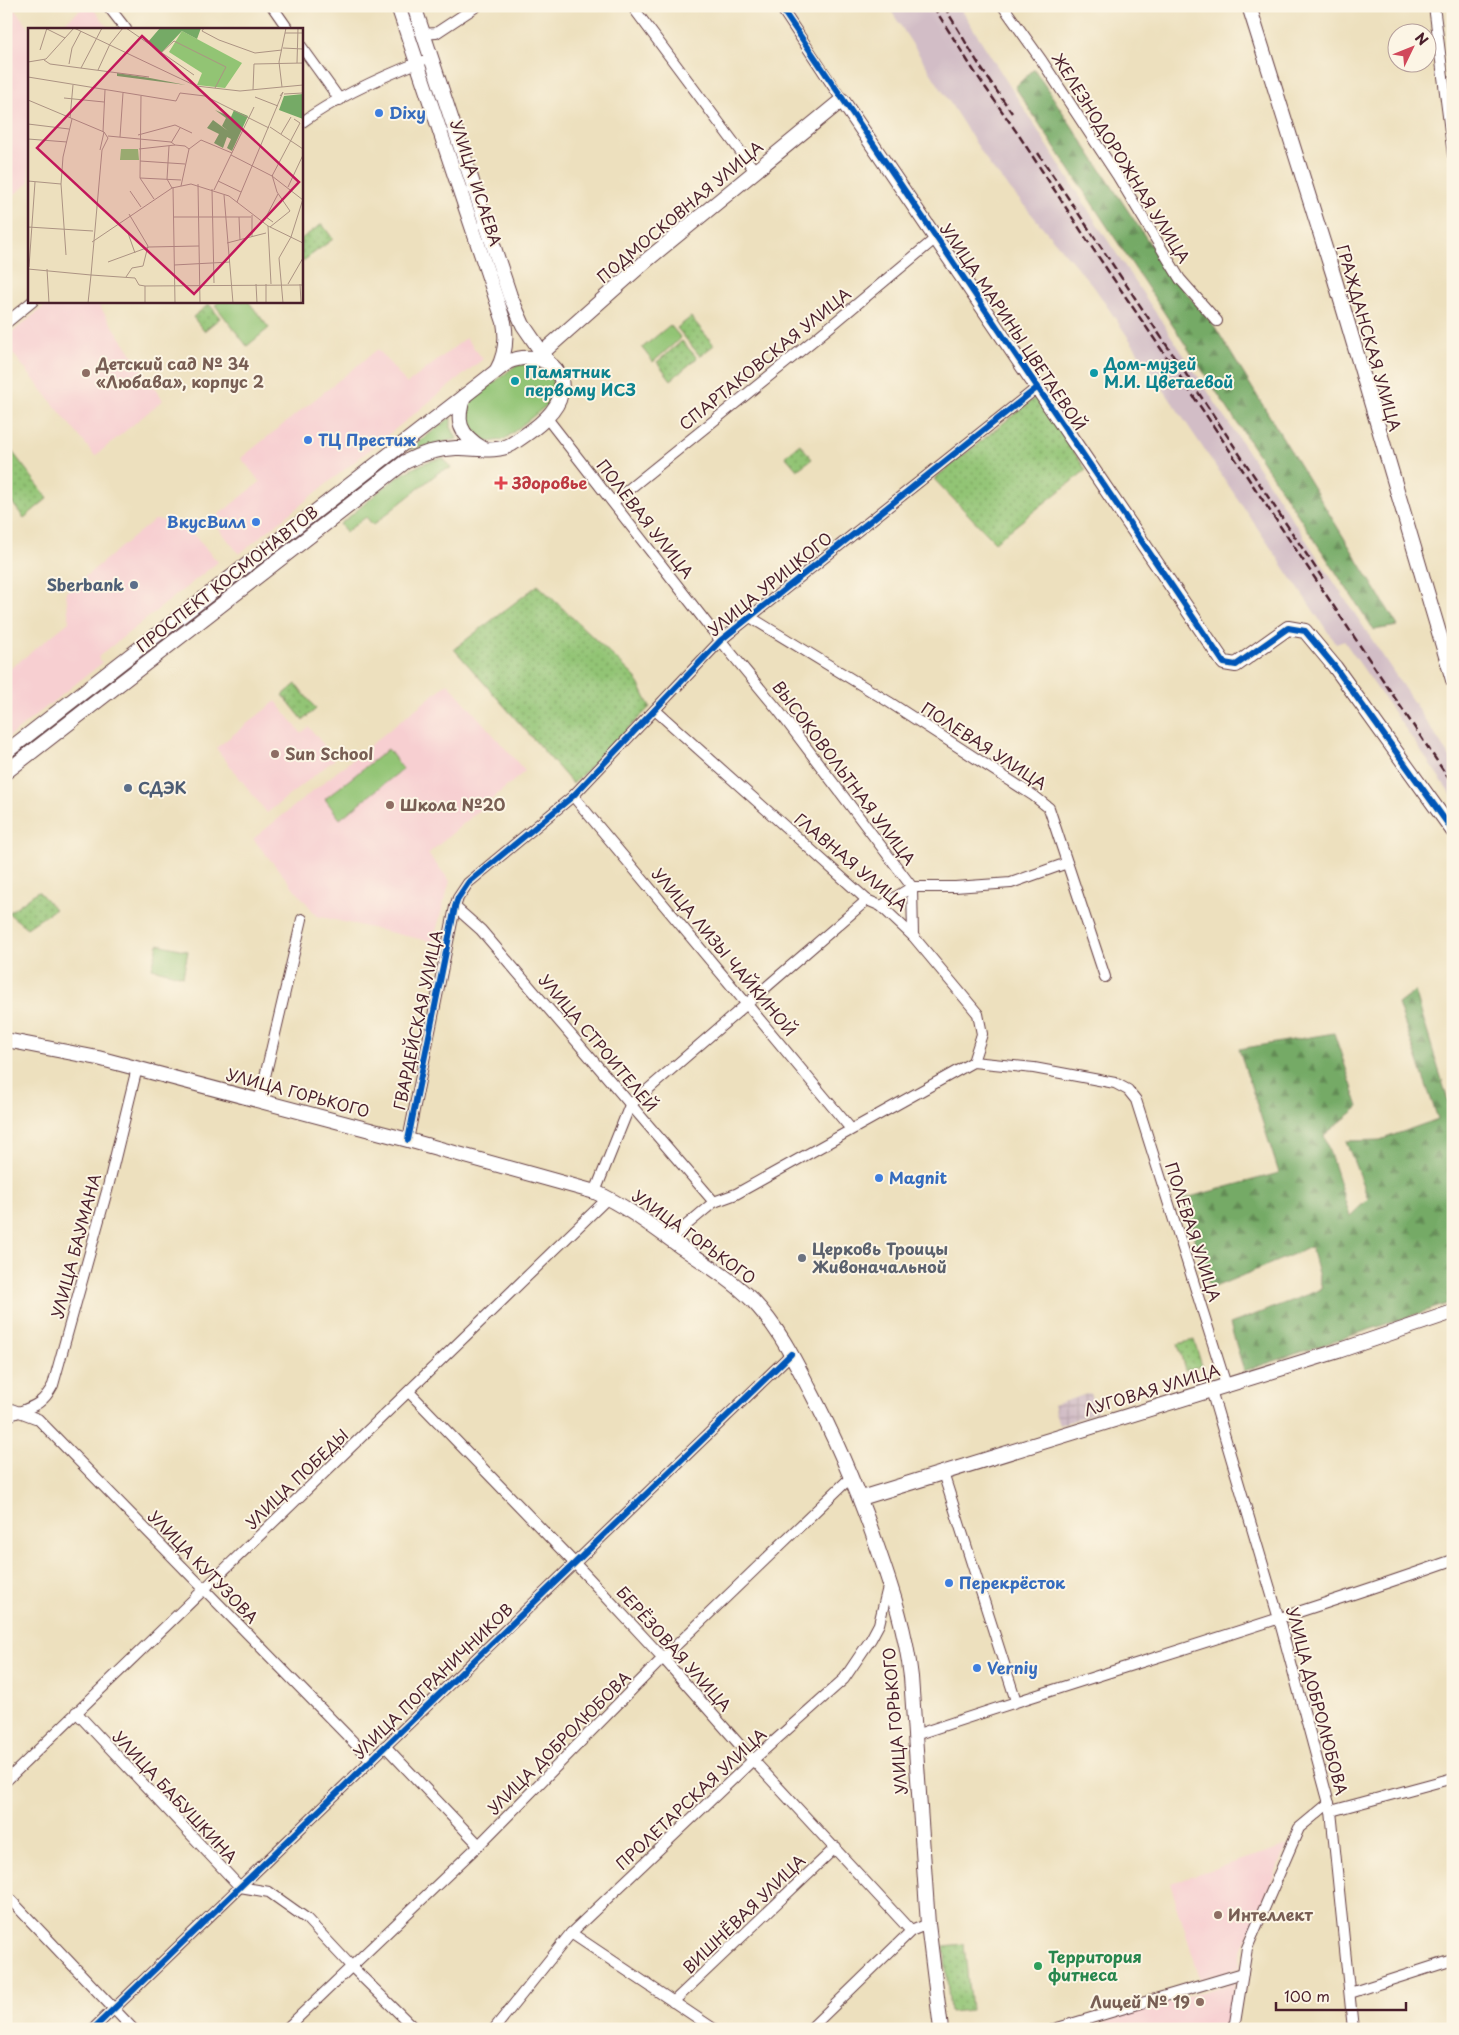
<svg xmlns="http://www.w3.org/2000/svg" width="1459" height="2035" viewBox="0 0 1459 2035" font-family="'Playpen Sans',sans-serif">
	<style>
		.built { fill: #f7cfd1 }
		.industrial { fill: url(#industrial-grid) }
		.railway { fill: #d2bdc6 }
		.green { fill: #92c474; stroke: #6e7250 }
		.forest { fill: url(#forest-firs); stroke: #606448 }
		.park { fill: url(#park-dots); stroke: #6e7250 }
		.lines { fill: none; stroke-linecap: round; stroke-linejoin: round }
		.street-casing { stroke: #623c41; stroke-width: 12 }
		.secondary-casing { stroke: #623c41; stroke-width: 16 }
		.street { stroke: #fff; stroke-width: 10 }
		.secondary { stroke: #fff; stroke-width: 14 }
		.rail { stroke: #4a1f2b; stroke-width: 2.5; stroke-dasharray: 8 4; stroke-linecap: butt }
		.cycleway-casing { stroke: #fcf5e5; stroke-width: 9 }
		.cycleway { stroke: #0057b8; stroke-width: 6 }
		.shop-dot { fill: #3f7fe0; stroke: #fcf5e5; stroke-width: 2 }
		.education-dot { fill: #8d6e63; stroke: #fcf5e5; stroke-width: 2 }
		.culture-dot { fill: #0f9aa8; stroke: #fcf5e5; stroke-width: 2 }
		.health-dot { fill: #e0444e; stroke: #fcf5e5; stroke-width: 2 }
		.service-dot { fill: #5c6f8a; stroke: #fcf5e5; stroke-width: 2 }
		.worship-dot { fill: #6b7280; stroke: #fcf5e5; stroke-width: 2 }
		.leisure-dot { fill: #2e9e5b; stroke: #fcf5e5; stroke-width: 2 }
		.labels { text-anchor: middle; stroke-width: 4; stroke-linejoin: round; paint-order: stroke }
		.shop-label { font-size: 16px; font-weight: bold; fill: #366cbe; stroke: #fcf5e5; text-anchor: start }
		.street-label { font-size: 16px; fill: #4a1f2b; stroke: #fcf5e5 }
		.education-label { font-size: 16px; font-weight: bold; fill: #785e54; stroke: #fcf5e5; text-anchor: start }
		.culture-label { font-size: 16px; font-weight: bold; fill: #0d838f; stroke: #fcf5e5; text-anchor: start }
		.health-label { font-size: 16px; font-weight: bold; fill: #be3a42; stroke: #fcf5e5; text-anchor: start }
		.service-label { font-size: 16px; font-weight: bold; fill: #4e5e75; stroke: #fcf5e5; text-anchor: end }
		.worship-label { font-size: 16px; font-weight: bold; fill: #5b616d; stroke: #fcf5e5; text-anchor: start }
		.leisure-label { font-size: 16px; font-weight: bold; fill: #27864d; stroke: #fcf5e5; text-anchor: start }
		.inset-road { fill: none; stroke: #ac9383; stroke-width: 1 }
		.view { fill: #c2185b; fill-opacity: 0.15; stroke: #c2185b; stroke-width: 2.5 }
		.inset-edge { fill: none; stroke: #4a1f2b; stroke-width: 2.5 }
	</style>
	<defs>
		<pattern id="industrial-grid" width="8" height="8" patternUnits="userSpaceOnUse" patternTransform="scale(1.25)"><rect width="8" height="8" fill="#d2bdc6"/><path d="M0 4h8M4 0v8" fill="none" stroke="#b6a2aa"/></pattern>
		<pattern id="forest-firs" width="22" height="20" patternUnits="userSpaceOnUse" patternTransform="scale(1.25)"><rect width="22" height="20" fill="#75aa66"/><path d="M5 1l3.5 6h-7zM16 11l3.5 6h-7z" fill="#628a54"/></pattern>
		<pattern id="park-dots" width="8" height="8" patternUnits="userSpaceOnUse" patternTransform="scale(1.25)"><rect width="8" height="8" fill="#92c474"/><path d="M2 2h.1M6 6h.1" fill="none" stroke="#799f5f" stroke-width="1.8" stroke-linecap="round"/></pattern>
	</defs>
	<rect width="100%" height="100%" fill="#fcf5e5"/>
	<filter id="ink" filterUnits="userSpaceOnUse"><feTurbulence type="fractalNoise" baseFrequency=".02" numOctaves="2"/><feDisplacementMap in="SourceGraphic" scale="10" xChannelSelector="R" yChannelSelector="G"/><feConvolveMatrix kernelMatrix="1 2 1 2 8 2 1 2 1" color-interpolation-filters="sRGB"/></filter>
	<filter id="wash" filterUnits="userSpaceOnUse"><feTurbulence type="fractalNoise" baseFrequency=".0096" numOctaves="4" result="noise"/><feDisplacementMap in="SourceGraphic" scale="20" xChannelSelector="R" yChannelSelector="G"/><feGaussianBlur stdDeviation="1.12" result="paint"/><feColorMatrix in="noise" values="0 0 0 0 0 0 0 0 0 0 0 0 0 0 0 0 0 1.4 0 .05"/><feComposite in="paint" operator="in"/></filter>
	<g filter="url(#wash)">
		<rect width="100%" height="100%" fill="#ede0be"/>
		<g class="built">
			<polygon points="6,6 12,6 30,29 29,29 29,183 6,201"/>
			<polygon points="85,6 91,6 109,29 57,29"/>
			<polygon points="51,301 96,301 163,400 95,456 6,345 6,337"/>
			<polygon points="466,338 483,359 239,554 212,520 260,482 241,458 378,349 407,384"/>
			<polygon points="154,520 181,521 218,562 98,657 102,663 6,739 6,672 69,622 66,592"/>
			<polygon points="448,683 525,771 428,854 450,881 433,942 317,916 253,839"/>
			<polygon points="276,701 301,733 309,727 335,759 267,813 216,748"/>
			<polygon points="1288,1845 1242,1948 1239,1968 1200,1979 1170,1883"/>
			<polygon points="1235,1982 1228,2029 1082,2029 1205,1991"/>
		</g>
		<polygon class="industrial" points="1090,1393 1097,1412 1059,1425 1053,1405"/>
		<polygon class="railway" points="888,6 959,6 1101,230 1453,762 1453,797 1344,641 1336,644 1094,287 991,167"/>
		<g class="green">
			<polygon points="220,301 248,301 269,328 247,346 215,305"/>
			<polygon points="670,325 681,338 653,362 642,348"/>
			<polygon points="530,363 542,368 552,378 553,392 547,405 505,439 490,442 476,437 468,425 466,418 466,412 474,398 515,366"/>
			<polygon points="451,417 451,427 457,439 409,450"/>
			<path d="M443 458 451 468 439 472 373 525 366 517 346 532 340 524C371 500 404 464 443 458Z"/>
			<polygon points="388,749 403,769 340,819 325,799"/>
			<polygon points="158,944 188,951 183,976 152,968"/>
		</g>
		<g class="forest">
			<polygon points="1034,69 1168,271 1215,327 1398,626 1374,630 1015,87"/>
			<polygon points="1415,991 1453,1117 1453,1302 1244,1371 1230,1324 1322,1289 1311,1247 1210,1289 1182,1199 1279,1173 1239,1049 1334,1033 1359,1107 1324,1135 1350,1216 1368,1199 1346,1141 1380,1140 1438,1119 1398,1004"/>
		</g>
		<g class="park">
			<polygon points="322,224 333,239 303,261 301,258 301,239"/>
			<polygon points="209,304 220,318 204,331 193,317"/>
			<polygon points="691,317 714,345 700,356 677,328"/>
			<polygon points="682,341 697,358 671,380 657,362"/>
			<polygon points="1037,396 1086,470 995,542 934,479"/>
			<polygon points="800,444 812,459 797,470 785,456"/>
			<polygon points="11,450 48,498 24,518 6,495 6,453"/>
			<polygon points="538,585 635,677 650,707 573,784 454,649"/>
			<polygon points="296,684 316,709 303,720 283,695"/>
			<polygon points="38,891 55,909 27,928 8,913"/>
			<polygon points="1194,1340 1202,1366 1185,1370 1178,1344"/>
			<polygon points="964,1944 971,2010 950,2012 944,1946"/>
		</g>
	</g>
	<g filter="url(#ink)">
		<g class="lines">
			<g class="street-casing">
				<g id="street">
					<polyline points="108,6 126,29"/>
					<polyline points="272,6 288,29"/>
					<polyline points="632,6 755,171"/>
					<polyline points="780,6 842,100"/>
					<polyline points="1003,6 1042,61 1117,175 1180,279 1217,321"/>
					<polyline points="1434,6 1453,155"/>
					<polyline points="423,34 436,33 477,6"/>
					<polyline points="301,46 340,100"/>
					<path d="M301 123C337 97 381 77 422 61"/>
					<polyline points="6,323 33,301"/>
					<polyline points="546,417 712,630 778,710 912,887 913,936"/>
					<polyline points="613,502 820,335 936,238"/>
					<polyline points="750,617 889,702 1034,796 1049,808 1105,977"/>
					<polyline points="655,710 867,900 881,906 913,936 978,1014 982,1034 973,1062"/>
					<polyline points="573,796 851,1129"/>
					<polyline points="881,906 912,887 955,887 1011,883 1067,863"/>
					<polyline points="455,907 481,930 714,1202"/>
					<polyline points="259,1102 302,919"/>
					<polyline points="408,1140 455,907 458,898 468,883 573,796 721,640 1038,387"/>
					<polyline points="595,1192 630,1105 867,900"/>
					<polyline points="670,1239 714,1202 736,1194 973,1062 1034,1068 1115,1083 1128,1090 1136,1100 1226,1385"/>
					<polyline points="1211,1390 1279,1619 1331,1811 1353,2029"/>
					<polyline points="409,1392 585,1574 663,1658 753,1760 911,1931"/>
					<polyline points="6,1407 38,1419 371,1760"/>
					<path d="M6 1417C29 1407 41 1408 53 1385L107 1191 137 1068"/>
					<polyline points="943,1473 1016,1701"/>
					<polyline points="76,1712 240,1887 269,1892 307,1919 351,1966 415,2029"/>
					<path d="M915 1735C1094 1675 1275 1623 1453 1560"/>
					<polyline points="385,1746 479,1845"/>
					<polyline points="6,1781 608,1198"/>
					<polyline points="1331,1811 1453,1778"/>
					<polyline points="6,1895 133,2029"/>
					<polyline points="571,1933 714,2029"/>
					<polyline points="1350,1993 1453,1960"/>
					<polyline points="673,2002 836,1847"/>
					<polyline points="93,2029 791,1354"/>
					<polyline points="286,2029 479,1845 663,1658 852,1476"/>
					<polyline points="494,2029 571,1933 753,1760 844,1679 871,1639 879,1624 889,1583"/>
					<polyline points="810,2029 911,1931 928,1924"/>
					<polyline points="1054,2029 1243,1973"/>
					<polyline points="1234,2029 1247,1948 1299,1828 1329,1803"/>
				</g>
			</g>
			<g class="secondary-casing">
				<g id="secondary">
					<path d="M398 6 504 322C507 339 506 354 497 370"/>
					<polyline points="414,6 510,296 523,325 547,360"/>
					<polyline points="1249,6 1335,280 1453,680"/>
					<polyline points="542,353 647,260 842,100 1224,663 1236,665 1288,628 1305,631 1335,667 1453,831"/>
					<path d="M464 396C455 421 459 434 482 448"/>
					<path d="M6 752 508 362C536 349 572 366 559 400 552 418 527 434 512 444 496 454 474 447 456 448 438 449 420 454 405 462L6 772"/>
					<path d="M6 1040 98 1058 408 1140 595 1192C626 1206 653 1227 681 1247 706 1264 732 1280 753 1301 778 1327 794 1359 810 1390 837 1441 859 1494 878 1549 893 1592 906 1632 911 1677L928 1924 941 2029"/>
					<polyline points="861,1498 1338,1351 1453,1312"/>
				</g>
			</g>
			<use href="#street" class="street"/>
			<use href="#secondary" class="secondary"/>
			<g class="rail">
				<polyline points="933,6 974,71 1020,137 1087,240 1204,412 1453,785"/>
				<polyline points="944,6 981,68 1012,113"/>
				<polyline points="1038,153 1323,579"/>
			</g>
			<g class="cycleway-casing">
				<g id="cycleway">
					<polyline points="780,6 1224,663 1236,665 1288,628 1305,631 1335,667 1453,831"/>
					<polyline points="408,1140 455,907 458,898 468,883 573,796 721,640 1038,387"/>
					<polyline points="93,2029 791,1354"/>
				</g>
			</g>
			<use href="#cycleway" class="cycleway"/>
		</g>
	</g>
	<g class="shop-dot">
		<circle cx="379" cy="113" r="5"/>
		<circle cx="308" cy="440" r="5"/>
		<circle cx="256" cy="522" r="5"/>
		<circle cx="879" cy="1178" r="5"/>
		<circle cx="949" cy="1583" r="5"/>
		<circle cx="977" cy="1668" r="5"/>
	</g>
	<g class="education-dot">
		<circle cx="86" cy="373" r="5"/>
		<circle cx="275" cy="754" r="5"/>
		<circle cx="390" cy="805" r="5"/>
		<circle cx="1218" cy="1915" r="5"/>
		<circle cx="1200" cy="2002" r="5"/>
	</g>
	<g class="culture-dot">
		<circle cx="1094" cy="373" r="5"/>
		<circle cx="515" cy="381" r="5"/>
	</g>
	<path class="health-dot" d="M498.5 475.5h5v5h5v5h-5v5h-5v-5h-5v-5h5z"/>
	<g class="service-dot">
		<circle cx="134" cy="585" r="5"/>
		<circle cx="128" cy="788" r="5"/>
	</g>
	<circle class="worship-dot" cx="802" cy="1258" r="5"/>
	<circle class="leisure-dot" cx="1038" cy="1966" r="5"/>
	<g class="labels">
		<g class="shop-label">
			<text x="389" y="119">Dixy</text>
			<text x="318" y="446">ТЦ Престиж</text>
			<text x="246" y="528" text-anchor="end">ВкусВилл</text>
			<text x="889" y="1184">Magnit</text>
			<text x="959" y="1589">Перекрёсток</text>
			<text x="987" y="1674">Verniy</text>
		</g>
		<g class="street-label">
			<text transform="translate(1121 158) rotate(58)" y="6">ЖЕЛЕЗНОДОРОЖНАЯ УЛИЦА</text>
			<text transform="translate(476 183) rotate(72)" y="6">УЛИЦА ИСАЕВА</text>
			<text transform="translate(680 212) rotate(-40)" y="6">ПОДМОСКОВНАЯ УЛИЦА</text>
			<text transform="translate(1013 327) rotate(56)" y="6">УЛИЦА МАРИНЫ ЦВЕТАЕВОЙ</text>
			<text transform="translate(1369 338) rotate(74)" y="6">ГРАЖДАНСКАЯ УЛИЦА</text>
			<text transform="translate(765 359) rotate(-39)" y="6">СПАРТАКОВСКАЯ УЛИЦА</text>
			<text transform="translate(645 519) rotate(52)" y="6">ПОЛЕВАЯ УЛИЦА</text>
			<text transform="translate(227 579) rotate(-38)" y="6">ПРОСПЕКТ КОСМОНАВТОВ</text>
			<text transform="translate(770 584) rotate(-39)" y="6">УЛИЦА УРИЦКОГО</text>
			<text transform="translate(984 746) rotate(33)" y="6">ПОЛЕВАЯ УЛИЦА</text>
			<text transform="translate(844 773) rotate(53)" y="6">ВЫСОКОВОЛЬТНАЯ УЛИЦА</text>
			<text transform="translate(851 862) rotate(40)" y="6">ГЛАВНАЯ УЛИЦА</text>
			<text transform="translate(724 952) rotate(50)" y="6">УЛИЦА ЛИЗЫ ЧАЙКИНОЙ</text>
			<text transform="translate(418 1020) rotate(-78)" y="6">ГВАРДЕЙСКАЯ УЛИЦА</text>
			<text transform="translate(598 1043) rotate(50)" y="6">УЛИЦА СТРОИТЕЛЕЙ</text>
			<text transform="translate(298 1093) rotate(15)" y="6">УЛИЦА ГОРЬКОГО</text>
			<text transform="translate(1193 1232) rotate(72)" y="6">ПОЛЕВАЯ УЛИЦА</text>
			<text transform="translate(694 1237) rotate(36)" y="6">УЛИЦА ГОРЬКОГО</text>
			<text transform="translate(76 1246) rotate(-75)" y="6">УЛИЦА БАУМАНА</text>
			<text transform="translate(1152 1390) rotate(-17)" y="6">ЛУГОВАЯ УЛИЦА</text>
			<text transform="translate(297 1479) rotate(-44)" y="6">УЛИЦА ПОБЕДЫ</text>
			<text transform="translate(203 1567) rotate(46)" y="6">УЛИЦА КУТУЗОВА</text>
			<text transform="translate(674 1649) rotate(48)" y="6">БЕРЁЗОВАЯ УЛИЦА</text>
			<text transform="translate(433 1681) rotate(-44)" y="6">УЛИЦА ПОГРАНИЧНИКОВ</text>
			<text transform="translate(1317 1701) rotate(75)" y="6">УЛИЦА ДОБРОЛЮБОВА</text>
			<text transform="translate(895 1721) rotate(-95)" y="6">УЛИЦА ГОРЬКОГО</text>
			<text transform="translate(559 1743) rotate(-45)" y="6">УЛИЦА ДОБРОЛЮБОВА</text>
			<text transform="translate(175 1797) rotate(47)" y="6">УЛИЦА БАБУШКИНА</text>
			<text transform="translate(691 1799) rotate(-43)" y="6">ПРОЛЕТАРСКАЯ УЛИЦА</text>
			<text transform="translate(744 1914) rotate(-44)" y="6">ВИШНЁВАЯ УЛИЦА</text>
		</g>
		<g class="education-label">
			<text x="96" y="370">Детский сад № 34<tspan x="96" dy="18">«Любава», корпус 2</tspan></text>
			<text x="285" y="760">Sun School</text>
			<text x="400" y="811">Школа №20</text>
			<text x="1228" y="1921">Интеллект</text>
			<text x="1190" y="2008" text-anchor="end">Лицей № 19</text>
		</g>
		<g class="culture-label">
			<text x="1104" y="370">Дом-музей<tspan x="1104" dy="18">М.И. Цветаевой</tspan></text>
			<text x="525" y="378">Памятник<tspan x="525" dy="18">первому ИСЗ</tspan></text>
		</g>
		<g class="health-label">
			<text x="512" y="489">Здоровье</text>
		</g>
		<g class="service-label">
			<text x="124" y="591">Sberbank</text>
			<text x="138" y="794" text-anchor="start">СДЭК</text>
		</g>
		<g class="worship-label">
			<text x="812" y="1255">Церковь Троицы<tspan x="812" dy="18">Живоначальной</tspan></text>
		</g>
		<g class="leisure-label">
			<text x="1048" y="1963">Территория<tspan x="1048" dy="18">фитнеса</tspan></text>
		</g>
	</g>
	<g transform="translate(28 28)">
		<rect width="275" height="275" fill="#ede0be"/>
		<path d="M154 3 214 35 197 60 169 57 174 45 141 24Z" fill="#92c474"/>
		<path d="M132 0H173L169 11 154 3 133 25 120 14ZM89 45 122 50 158 57 89 48ZM275 66V91L251 82 256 68ZM187 82 203 89 206 82 220 88 204 123 199 120 203 111 199 109 195 120 186 115 191 106 179 100 185 92 200 103 194 98 198 90Z" fill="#75aa66"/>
		<path d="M93 121H110L111 132H92Z" fill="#92c474"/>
		<path class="inset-road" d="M46 0 168 58 212 63 275 57M98 0 166 47M176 0 174 3 191 12 227 25 254 22M19 1 37 10M257 5H275M255 20 275 21M12 22 19 0M133 25 146 13 198 39 187 60M16 32 22 36 121 49M0 34 18 31 46 0M269 35 270 0M41 36 44 20 53 3M53 40 74 0M70 42 82 16 95 0M0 49 148 73 152 65 177 68 241 100M254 59 251 34 258 0M225 62 226 36 275 35M256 66 275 65M227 69 250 78M36 70 76 74M0 72 76 104M42 90 45 57M0 96 41 101M242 99 275 121M75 104 77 62M253 106 263 89M110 107 147 97 164 105M80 108 143 114 147 117M92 109 95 65M0 111 39 114M143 115 152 100M141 118 139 151 144 160M111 121 147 117 157 118 161 121M72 122 76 104M203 127 244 148 275 172M112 133 157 136M244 148 272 95 266 91M112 150 113 68M112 150 153 152M112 150 126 171M0 153 33 156M190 153 213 164M170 156 172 275M153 158 161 121 173 112 204 125M145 159 147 275M260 159 275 127M184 161 186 255M186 162 226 79M102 163 113 179M196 167 205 275M209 174 255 64 252 68M146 189H223M211 189 212 212M245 194 238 189 250 166M240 198 243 256M0 199 65 203M242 199 262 183 249 164 244 147M100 205 107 225M224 209V187M64 214 144 160 163 156 201 168 240 198 275 215M199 215 238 205M38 227 33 156 35 129 44 91M80 234 121 219 171 218M146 237 202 234M1 239 7 154M0 241 63 247 74 122 80 110 76 104M19 241 21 275M98 249 104 240 115 238 120 218 101 186M228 256 229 275M238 256V275M260 256 275 230M272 256 273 275M60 275 63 247 107 250 111 257 117 258 275 257M117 275V258M255 275 251 230 263 209 275 171"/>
		<path class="view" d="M114 8 271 154 166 266 9 120Z"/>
		<rect width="275" height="275" class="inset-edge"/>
	</g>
	<rect width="1459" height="2035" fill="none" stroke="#fcf5e5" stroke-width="25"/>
	<g transform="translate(1412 48) rotate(47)"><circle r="24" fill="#fcf5e5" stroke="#b59f9b"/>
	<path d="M0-4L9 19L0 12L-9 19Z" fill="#d1495b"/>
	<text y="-8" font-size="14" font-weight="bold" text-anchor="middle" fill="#4a1f2b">N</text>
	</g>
	<path d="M1276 2002v8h130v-8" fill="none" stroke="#4a1f2b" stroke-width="2.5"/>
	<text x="1284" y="2002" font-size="15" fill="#4a1f2b" stroke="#fcf5e5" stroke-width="4" paint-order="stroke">100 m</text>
</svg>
